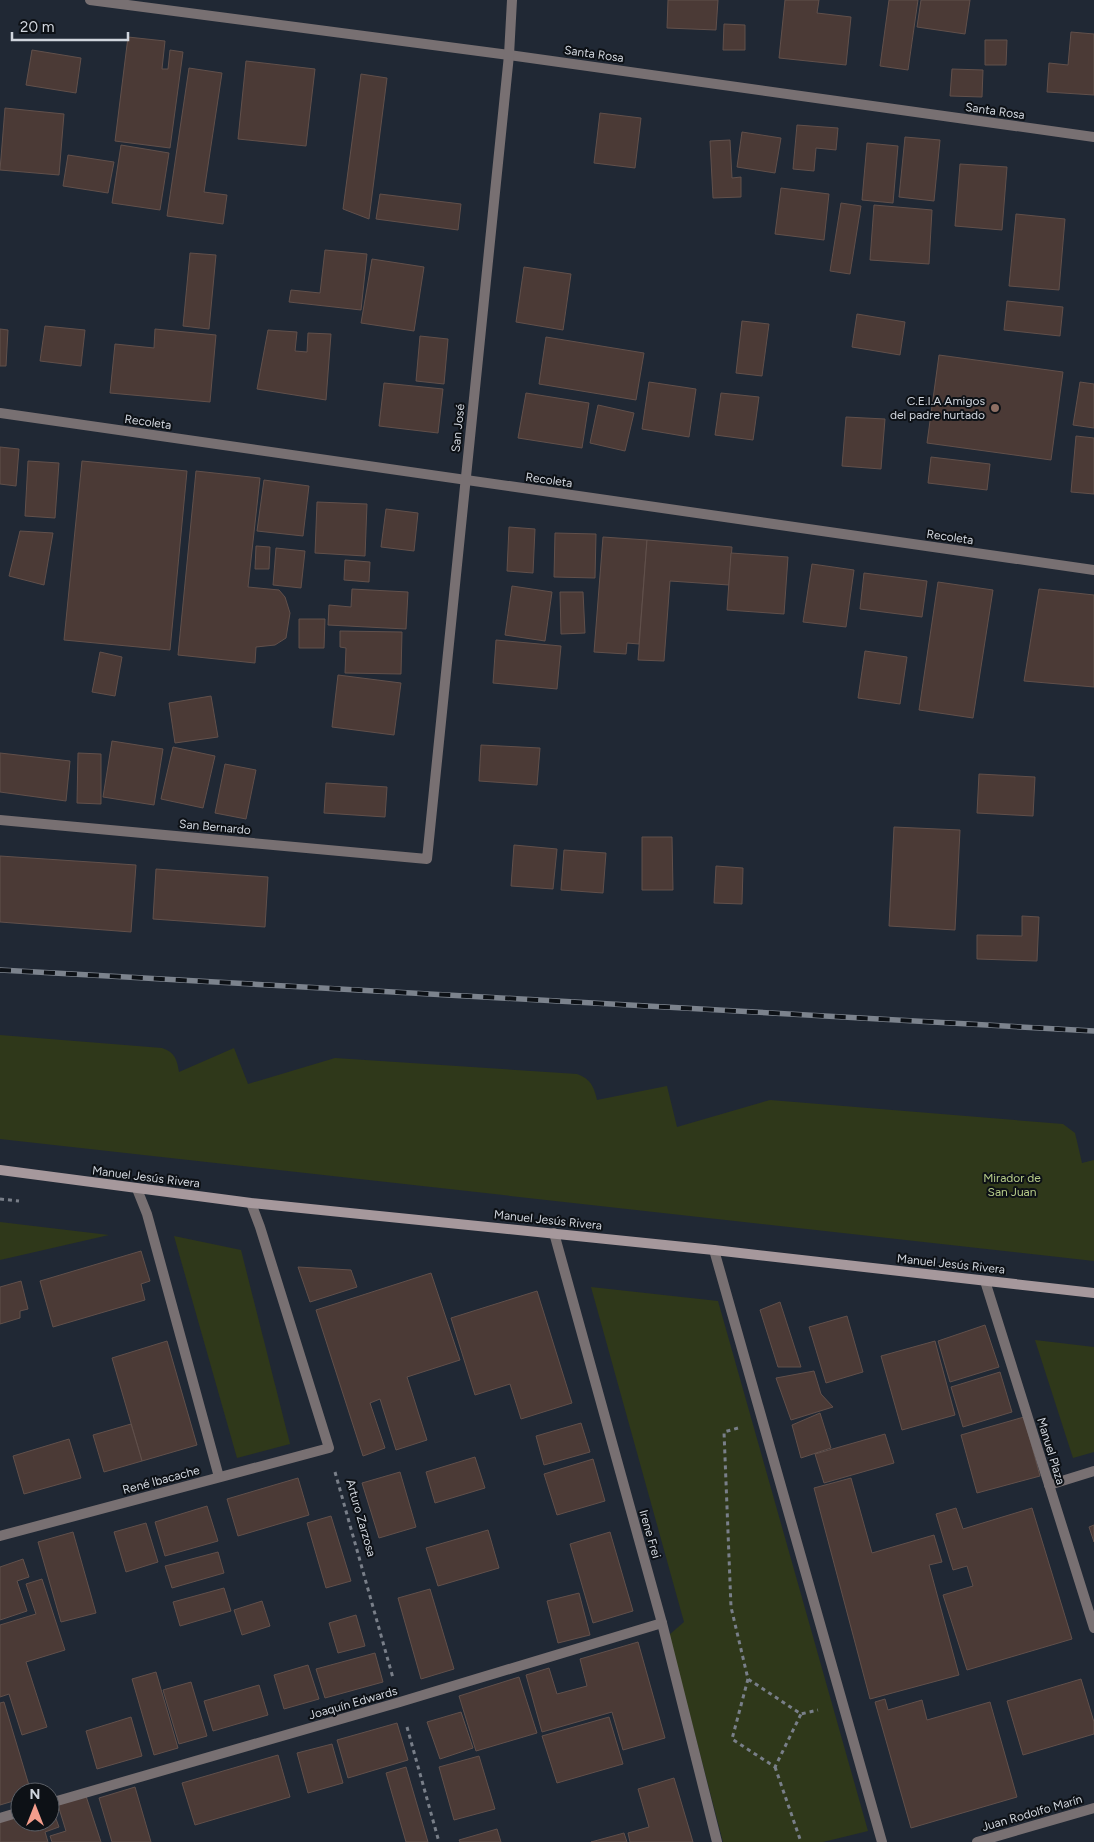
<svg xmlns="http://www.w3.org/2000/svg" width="1094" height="1842" viewBox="0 0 1094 1842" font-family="Figtree,sans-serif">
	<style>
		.green { fill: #2f381a }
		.building { fill: #4b3a36; stroke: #61504b }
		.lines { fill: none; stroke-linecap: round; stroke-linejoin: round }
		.path { stroke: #797f89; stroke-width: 3; stroke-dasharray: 4 4; stroke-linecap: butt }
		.street { stroke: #787072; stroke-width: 10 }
		.secondary { stroke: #a6989c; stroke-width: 10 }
		.rail-casing { stroke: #7c838d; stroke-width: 5.5 }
		.rail { stroke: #0d1116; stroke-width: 4; stroke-dasharray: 11; stroke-linecap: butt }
		.education-dot { fill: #8d6e63; stroke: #0d1116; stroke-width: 2 }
		.labels { text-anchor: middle; stroke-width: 4; stroke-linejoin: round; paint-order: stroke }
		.street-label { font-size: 12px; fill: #d0d5dd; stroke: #0d1116 }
		.poi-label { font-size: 12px; fill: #d0d5dd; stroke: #0d1116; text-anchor: end }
		.park-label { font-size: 12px; fill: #b7cc89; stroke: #0d1116 }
	</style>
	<rect width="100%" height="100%" fill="#202834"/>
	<g class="green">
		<path d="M0 1035 162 1048C175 1052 177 1060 179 1072L234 1048 248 1084 335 1058 577 1074C591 1079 594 1087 597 1100L667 1086 677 1127 770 1100 1063 1124 1075 1133 1082 1163 1094 1160V1261L0 1139Z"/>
		<polygon points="0,1222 109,1235 0,1260"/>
		<polygon points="174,1236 241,1250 290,1444 237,1458"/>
		<polygon points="591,1287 718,1301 868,1831 823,1842 723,1842 669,1635 684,1622"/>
		<polygon points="1035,1340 1094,1347 1094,1452 1073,1458"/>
	</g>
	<g class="building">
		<polygon points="668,0 718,0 716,30 667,28"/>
		<polygon points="785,0 819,0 817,13 851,17 846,65 779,58"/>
		<polygon points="889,0 918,0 908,70 880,66"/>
		<polygon points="921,0 970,0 965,34 917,27"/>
		<polygon points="724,24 745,25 745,50 723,50"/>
		<polygon points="1071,32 1094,34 1094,95 1047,92 1049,63 1068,65"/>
		<polygon points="128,37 165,41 162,69 168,69 170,50 183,52 170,148 115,141"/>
		<polygon points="985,40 1007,40 1006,65 985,65"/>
		<polygon points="32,50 81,58 76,93 26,85"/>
		<polygon points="246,61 315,69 306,146 238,139"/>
		<polygon points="189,68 222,73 204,192 227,195 223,224 167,216"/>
		<polygon points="952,69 983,70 982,97 950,96"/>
		<polygon points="361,74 387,78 369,219 343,209"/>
		<polygon points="5,108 64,114 59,175 0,170"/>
		<polygon points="600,113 641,118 635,168 594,163"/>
		<polygon points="797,125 838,128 836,150 816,148 814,171 793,169"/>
		<polygon points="742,132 781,138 775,173 737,167"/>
		<polygon points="905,137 940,140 934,201 899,197"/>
		<polygon points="730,140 732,178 741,177 741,197 713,198 710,141"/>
		<polygon points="867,143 898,146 893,203 862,200"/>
		<polygon points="121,145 169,153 160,210 112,203"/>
		<polygon points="68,155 114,162 108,193 63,186"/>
		<polygon points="960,164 1007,167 1002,230 955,226"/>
		<polygon points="781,188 829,194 824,240 775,234"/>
		<polygon points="380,194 461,204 458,230 376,219"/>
		<polygon points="841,203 861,206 850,274 830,271"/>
		<polygon points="874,205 932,210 929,264 870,260"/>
		<polygon points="1016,214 1065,219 1059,290 1009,286"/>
		<polygon points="325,250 367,254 361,310 289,302 291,290 320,293"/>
		<polygon points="190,253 216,255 209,329 183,326"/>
		<polygon points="372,259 424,267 414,331 361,323"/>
		<polygon points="524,267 571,274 563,330 516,322"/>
		<polygon points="1007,301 1063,307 1060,336 1004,330"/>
		<polygon points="857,314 905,322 900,355 852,347"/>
		<polygon points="742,321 769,324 762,376 736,373"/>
		<polygon points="45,326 85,330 81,366 40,361"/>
		<polygon points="0,329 8,330 6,366 0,366"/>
		<polygon points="155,329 216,335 210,402 110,393 115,344 154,348"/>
		<polygon points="268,330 297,332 295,351 307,352 308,333 331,334 326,400 257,389"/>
		<polygon points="420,336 448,339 444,384 416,381"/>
		<polygon points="546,337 644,353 636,400 539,384"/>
		<polygon points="939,355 1063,372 1051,460 927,443"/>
		<polygon points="649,382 696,389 689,437 642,429"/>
		<polygon points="1080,382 1094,384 1094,428 1073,425"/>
		<polygon points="384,383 443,389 438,433 379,426"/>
		<polygon points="526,393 589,403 582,448 518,438"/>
		<polygon points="721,393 759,397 753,440 715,435"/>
		<polygon points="598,405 634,413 625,451 590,443"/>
		<polygon points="846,417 885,419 881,469 842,466"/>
		<polygon points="1076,436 1094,438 1094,494 1071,492"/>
		<polygon points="0,447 19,449 16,486 0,484"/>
		<polygon points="931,457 990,464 987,490 928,483"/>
		<polygon points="28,461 59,463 55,518 25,516"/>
		<polygon points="82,461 187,471 170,650 64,640"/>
		<polygon points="196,471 260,478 248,587 279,590 285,597 290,613 286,638 275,645 256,647 255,663 178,655"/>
		<polygon points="264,480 309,486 303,536 257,531"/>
		<polygon points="317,502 367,504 365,556 315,553"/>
		<polygon points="386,509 418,513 414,551 381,547"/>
		<polygon points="509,527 535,529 533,573 507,571"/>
		<polygon points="20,531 53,533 44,585 9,576"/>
		<polygon points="555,533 596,534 595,578 554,577"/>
		<polygon points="603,537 647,540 639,644 627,643 626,654 594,652"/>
		<polygon points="647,540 732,547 729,585 670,581 664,661 638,660"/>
		<polygon points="256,546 270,547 269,569 255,569"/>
		<polygon points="276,548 305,551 301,588 273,585"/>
		<polygon points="731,553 788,557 784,614 727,610"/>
		<polygon points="345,560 370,562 369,582 344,580"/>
		<polygon points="812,564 854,570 846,627 803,622"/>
		<polygon points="864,573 927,581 922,617 860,609"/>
		<polygon points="938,582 993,590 973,718 919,710"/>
		<polygon points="512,586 552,592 545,641 505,635"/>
		<polygon points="352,589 408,592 406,629 328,625 329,605 351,607"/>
		<polygon points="1039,589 1094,595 1094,687 1024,681"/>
		<polygon points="560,592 583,592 585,633 561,634"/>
		<polygon points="299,619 325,619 324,648 299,648"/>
		<polygon points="340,631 402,632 401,674 345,673 346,648 340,647"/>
		<polygon points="496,640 561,646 557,689 493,683"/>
		<polygon points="865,651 907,657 900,704 858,698"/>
		<polygon points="100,652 122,657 115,696 92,692"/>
		<polygon points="338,675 401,683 394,735 332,727"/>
		<polygon points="211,696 218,737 175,743 169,703"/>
		<polygon points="112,741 163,749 154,805 103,797"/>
		<polygon points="481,745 540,748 537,785 479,781"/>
		<polygon points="173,747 215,756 203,808 161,799"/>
		<polygon points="0,753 70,761 66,801 0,792"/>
		<polygon points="78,753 101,754 101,804 77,803"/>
		<polygon points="225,764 256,770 246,819 215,813"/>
		<polygon points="979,774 1035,777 1033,816 977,813"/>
		<polygon points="326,783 387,787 385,817 324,813"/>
		<polygon points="894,827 960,830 955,930 889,926"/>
		<polygon points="642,837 672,837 673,890 642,890"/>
		<polygon points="514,845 557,849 553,889 511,886"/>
		<polygon points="564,850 606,853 603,893 561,890"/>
		<polygon points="0,856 136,865 131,932 0,922"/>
		<polygon points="716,866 743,868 742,904 714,903"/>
		<polygon points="156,869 268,877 265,927 153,919"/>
		<polygon points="1022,916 1039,917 1037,961 977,959 977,935 1022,936"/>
		<polygon points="141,1251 150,1281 141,1284 145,1300 53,1327 40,1281"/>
		<polygon points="298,1267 351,1270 357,1287 310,1302"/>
		<polygon points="431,1273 460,1360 407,1377 427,1440 396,1450 380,1399 370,1403 385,1448 363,1456 316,1310"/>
		<polygon points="21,1281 28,1309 20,1311 20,1318 0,1324 0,1287"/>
		<polygon points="537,1291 572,1403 521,1419 510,1384 475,1395 451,1318"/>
		<polygon points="780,1302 801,1367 778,1367 760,1310"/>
		<polygon points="847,1316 863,1372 826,1383 809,1327"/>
		<polygon points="985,1325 999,1367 950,1382 938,1341"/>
		<polygon points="167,1341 197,1445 142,1461 112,1358"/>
		<polygon points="935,1341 955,1415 902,1430 881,1356"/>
		<polygon points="814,1371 821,1394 833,1407 791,1420 776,1378"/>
		<polygon points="1000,1372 1012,1412 963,1427 951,1387"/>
		<polygon points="820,1413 831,1448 801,1458 792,1425"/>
		<polygon points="1024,1417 1040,1476 977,1493 961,1435"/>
		<polygon points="581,1423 590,1452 544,1465 536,1436"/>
		<polygon points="131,1424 142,1461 104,1472 93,1435"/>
		<polygon points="885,1434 894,1463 824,1483 815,1454"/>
		<polygon points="69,1439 81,1478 24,1494 13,1456"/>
		<polygon points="475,1457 485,1488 435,1503 426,1472"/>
		<polygon points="593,1459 605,1501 557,1515 544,1474"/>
		<polygon points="400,1472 416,1527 379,1538 362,1483"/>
		<polygon points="298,1478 309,1515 238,1536 227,1499"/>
		<polygon points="851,1478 872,1553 934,1535 942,1562 929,1565 959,1675 870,1699 814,1488"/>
		<polygon points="207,1506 218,1541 165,1556 155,1522"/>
		<polygon points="956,1508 963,1529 1032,1508 1072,1639 967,1670 943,1595 973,1586 967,1566 953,1570 936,1514"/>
		<polygon points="331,1516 351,1581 326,1588 307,1523"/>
		<polygon points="146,1523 158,1562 126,1572 114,1532"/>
		<polygon points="1094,1525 1094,1542 1089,1527"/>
		<polygon points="488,1530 499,1568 438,1586 426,1548"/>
		<polygon points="73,1532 96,1613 61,1622 38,1542"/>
		<polygon points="610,1532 633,1611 593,1623 570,1544"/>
		<polygon points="218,1552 224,1573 172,1588 165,1566"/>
		<polygon points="23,1559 29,1577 17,1581 27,1611 0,1620 0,1567"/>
		<polygon points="42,1579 65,1650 26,1662 47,1727 22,1735 9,1694 0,1697 0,1625 36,1614 26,1584"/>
		<polygon points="224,1588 231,1611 180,1626 173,1602"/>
		<polygon points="430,1589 454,1669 421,1679 398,1598"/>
		<polygon points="579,1593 590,1635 558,1643 547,1601"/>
		<polygon points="262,1601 270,1626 242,1635 234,1610"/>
		<polygon points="356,1615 365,1646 338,1653 329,1623"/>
		<polygon points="638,1642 665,1738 623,1750 612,1712 542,1732 526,1675 549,1668 557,1694 587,1686 580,1659"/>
		<polygon points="375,1653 383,1682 325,1698 316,1669"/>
		<polygon points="308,1665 319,1699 284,1709 274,1675"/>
		<polygon points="156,1672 178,1748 154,1755 132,1679"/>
		<polygon points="519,1677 537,1733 476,1751 459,1696"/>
		<polygon points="1081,1679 1094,1722 1094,1734 1023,1755 1007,1701"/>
		<polygon points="191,1682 207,1736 179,1744 163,1690"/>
		<polygon points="259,1685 268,1715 213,1731 204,1701"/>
		<polygon points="885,1699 888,1710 922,1700 927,1720 990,1702 1017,1797 911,1828 875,1702"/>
		<polygon points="4,1702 31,1792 20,1792 20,1799 0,1805 0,1703"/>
		<polygon points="461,1712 473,1748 440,1759 427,1722"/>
		<polygon points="131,1717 142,1756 97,1769 86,1731"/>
		<polygon points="609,1717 623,1764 557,1783 542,1736"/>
		<polygon points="397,1723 408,1760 348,1778 337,1740"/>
		<polygon points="332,1744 343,1783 308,1793 297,1753"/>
		<polygon points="278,1755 290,1797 195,1825 182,1783"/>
		<polygon points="479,1756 495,1809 454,1820 439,1767"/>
		<polygon points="406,1767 428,1842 406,1842 386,1773"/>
		<polygon points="674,1778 693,1842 630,1842 628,1833 649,1827 638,1789"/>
		<polygon points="135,1787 151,1842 112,1842 99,1798"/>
		<polygon points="86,1796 101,1842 52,1842 50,1836 66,1831 58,1805"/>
		<polygon points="50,1805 51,1805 59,1827 45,1832 48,1842 0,1842 0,1821 20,1815 20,1822 50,1822"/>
		<polygon points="497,1829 501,1842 460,1842 459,1840"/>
		<polygon points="624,1833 627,1842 591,1842"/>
	</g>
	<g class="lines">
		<g class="path">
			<polyline points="0,1199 19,1201"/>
			<polyline points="738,1428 724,1432 731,1607 748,1679 801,1714 818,1710"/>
			<polyline points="335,1472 393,1678"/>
			<polyline points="748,1679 732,1739 775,1767 801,1714"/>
			<polyline points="407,1727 439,1842"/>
			<polyline points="775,1767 801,1842"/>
		</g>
		<g class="street">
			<polyline points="90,0 509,55 1094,137"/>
			<polyline points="0,413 1094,570"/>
			<polyline points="0,820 427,859 509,55 512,0"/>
			<polyline points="137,1189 147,1214 219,1477"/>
			<polyline points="554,1233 662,1623 717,1842"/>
			<polyline points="714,1250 882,1842"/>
			<polyline points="985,1281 1094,1628"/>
			<polyline points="1049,1485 1094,1471"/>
			<polyline points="0,1536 329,1448 260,1227 251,1203"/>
			<polyline points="50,1803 400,1702 662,1623"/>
			<polyline points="0,1818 20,1812"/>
			<polyline points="977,1842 1094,1808"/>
		</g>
		<polyline class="secondary" points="0,1170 251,1203 714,1250 1094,1293"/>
		<g class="rail-casing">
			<polyline id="rail" points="0,970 1094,1031"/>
		</g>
		<use href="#rail" class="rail"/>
	</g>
	<circle class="education-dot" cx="995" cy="408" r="5"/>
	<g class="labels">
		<g class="street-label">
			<text transform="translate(594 54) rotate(8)" y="4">Santa Rosa</text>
			<text transform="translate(995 111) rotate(8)" y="4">Santa Rosa</text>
			<text transform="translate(148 422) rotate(8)" y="4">Recoleta</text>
			<text transform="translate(458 428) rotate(-84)" y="4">San José</text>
			<text transform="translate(549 480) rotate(8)" y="4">Recoleta</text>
			<text transform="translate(950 537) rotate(8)" y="4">Recoleta</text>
			<text transform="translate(215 827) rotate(5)" y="4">San Bernardo</text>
			<text transform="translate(146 1177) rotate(7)" y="4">Manuel Jesús Rivera</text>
			<text transform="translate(548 1220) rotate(6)" y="4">Manuel Jesús Rivera</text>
			<text transform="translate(951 1264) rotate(6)" y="4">Manuel Jesús Rivera</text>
			<text transform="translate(1051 1451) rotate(73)" y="4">Manuel Plaza</text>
			<text transform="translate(161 1480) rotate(-15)" y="4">René Ibacache</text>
			<text transform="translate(361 1518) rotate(74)" y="4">Arturo Zarzosa</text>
			<text transform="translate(650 1534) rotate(74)" y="4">Irene Frei</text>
			<text transform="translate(353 1703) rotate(-16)" y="4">Joaquín Edwards</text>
			<text transform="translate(1032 1813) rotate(-16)" y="4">Juan Rodolfo Marín</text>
		</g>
		<g class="poi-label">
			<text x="985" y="405">C.E.I.A Amigos<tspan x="985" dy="14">del padre hurtado</tspan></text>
		</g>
		<g class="park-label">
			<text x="1012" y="1182">Mirador de<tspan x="1012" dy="14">San Juan</tspan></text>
		</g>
	</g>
	<g transform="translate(35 1807)"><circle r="24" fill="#0d1116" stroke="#5b5f66"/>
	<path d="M0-4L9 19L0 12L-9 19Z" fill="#f49d8c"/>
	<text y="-8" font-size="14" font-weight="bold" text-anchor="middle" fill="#d0d5dd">N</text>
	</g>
	<path d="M12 32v8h116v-8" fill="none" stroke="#d0d5dd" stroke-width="2.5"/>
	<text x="20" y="32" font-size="15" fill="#d0d5dd" stroke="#0d1116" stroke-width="4" paint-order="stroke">20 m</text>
</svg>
